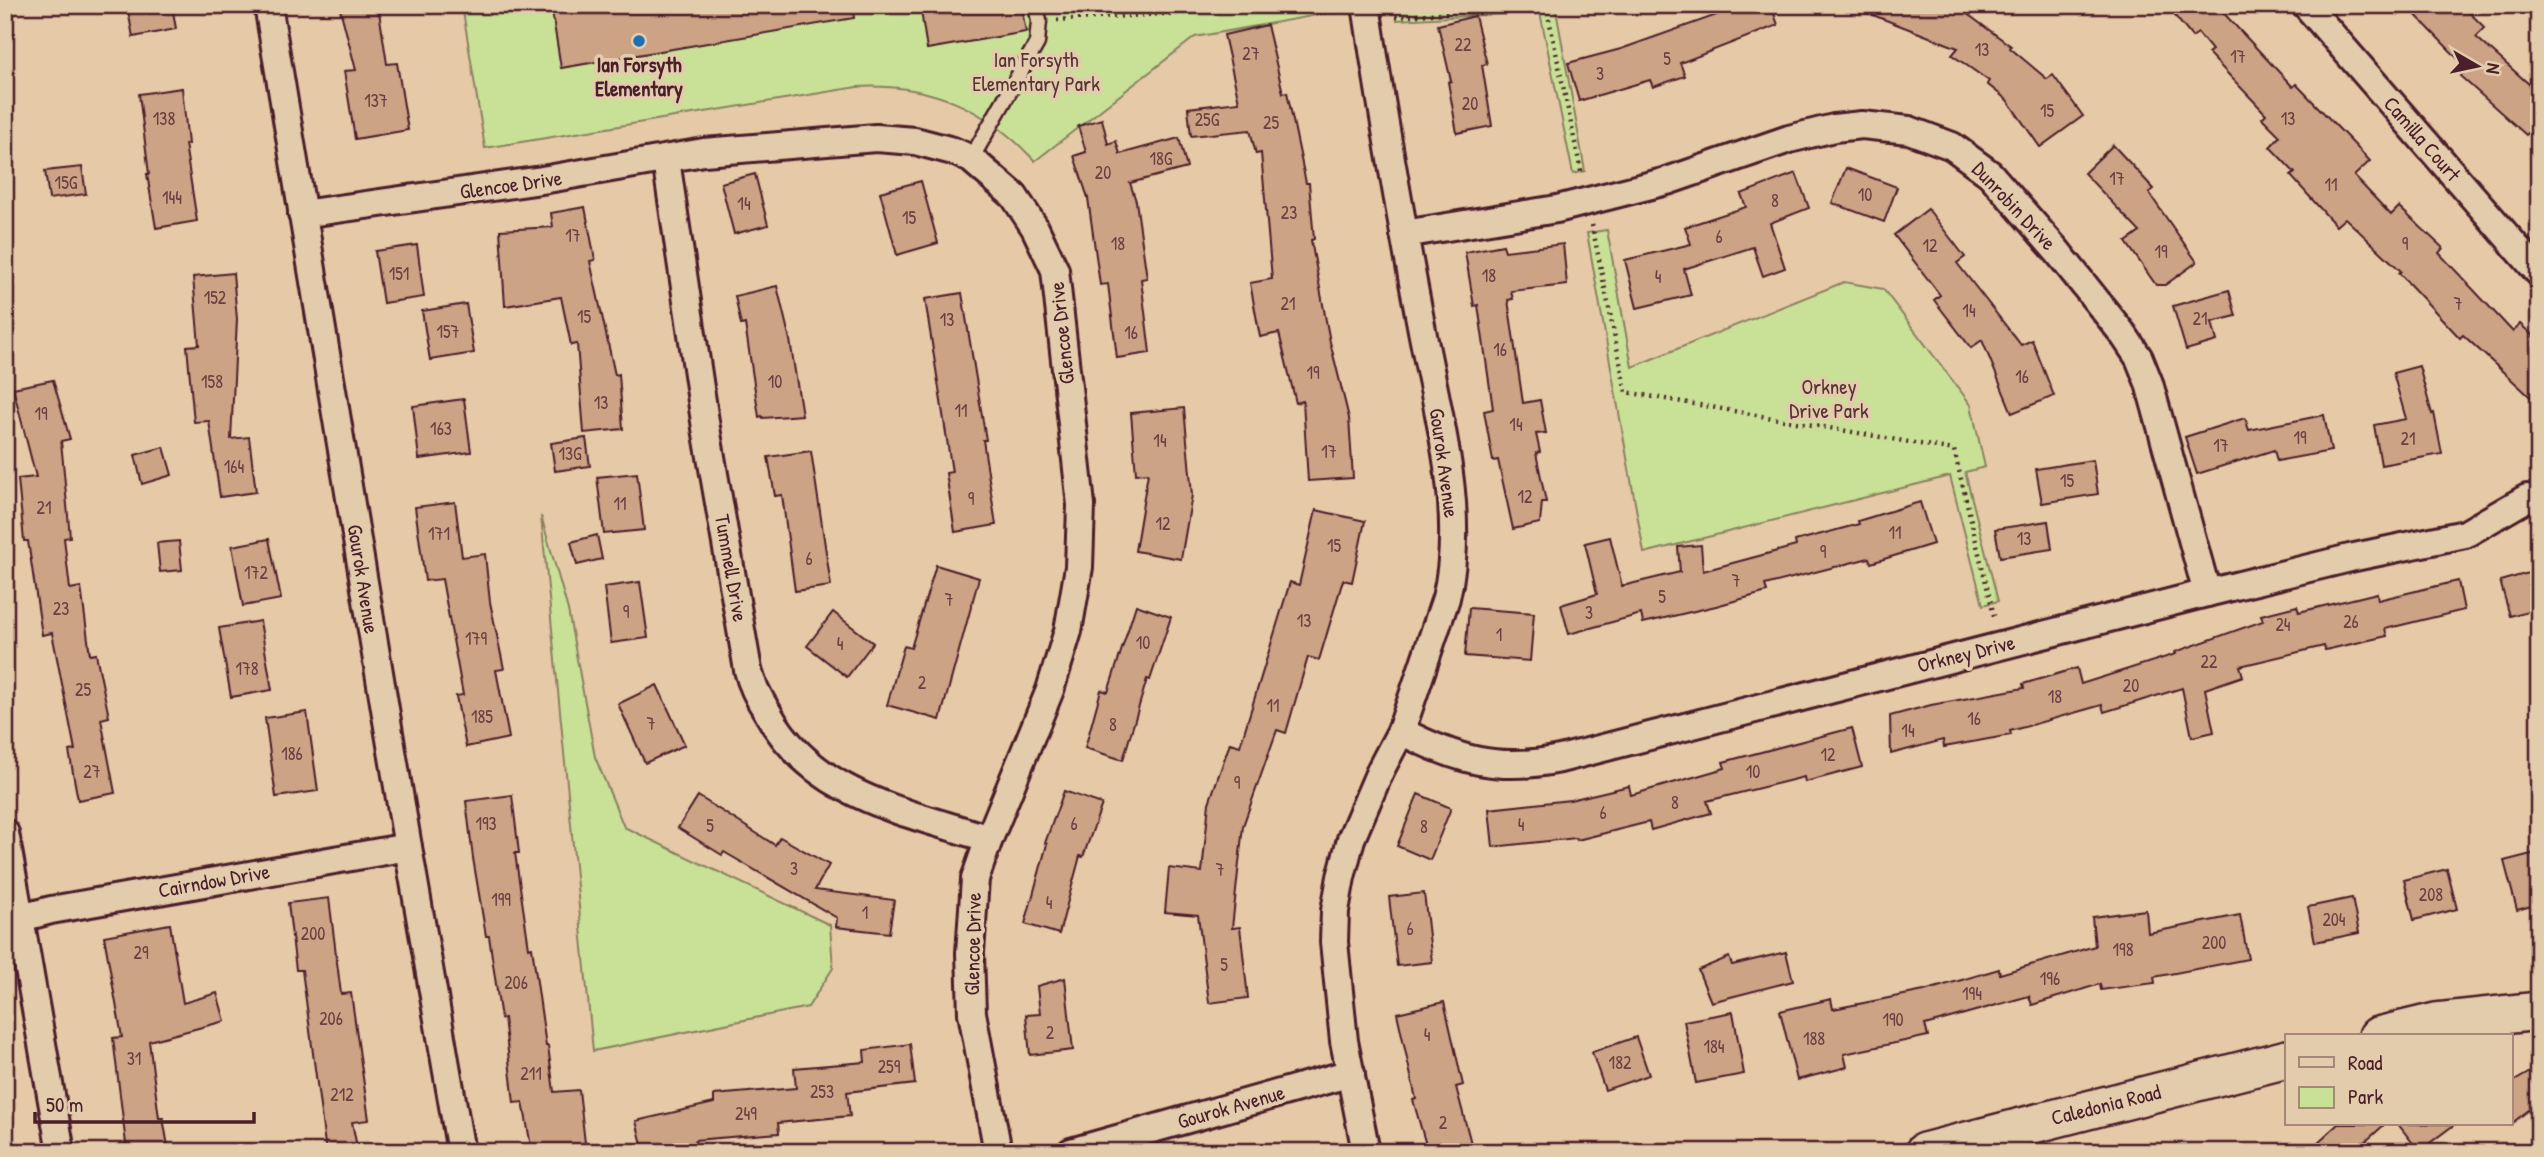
<svg xmlns="http://www.w3.org/2000/svg" width="2544" height="1157" viewBox="0 0 2544 1157" font-family="'Patrick Hand',sans-serif">
	<style>
		.green { fill: #c9e197; stroke: #8a8061; stroke-width: 2 }
		.building { fill: #cca385; stroke: #4a1f2b; stroke-width: 2 }
		.lines { fill: none; stroke-linecap: round; stroke-linejoin: round }
		.lane-casing { stroke: #4a1f2b; stroke-width: 19 }
		.street-casing { stroke: #4a1f2b; stroke-width: 32 }
		.secondary-casing { stroke: #4a1f2b; stroke-width: 42 }
		.path { stroke: #4a1f2b; stroke-width: 4.5; stroke-dasharray: 2 5; stroke-linecap: butt }
		.lane { stroke: #e3ccac; stroke-width: 14 }
		.street { stroke: #e3ccac; stroke-width: 26 }
		.secondary { stroke: #e3ccac; stroke-width: 37 }
		.poi-dot { fill: #1f6fb2; stroke: #e3ccac; stroke-width: 2.5 }
		.labels { text-anchor: middle; stroke-width: 7; stroke-linejoin: round; paint-order: stroke }
		.number-label { font-size: 18px; fill: #6a4042 }
		.park-label { font-size: 21px; fill: #573236; stroke: #e3ccac }
		.poi-label { font-size: 21px; font-weight: bold; fill: #4a1f2b; stroke: #e3ccac }
		.street-label { font-size: 21px; fill: #4a1f2b; stroke: #e3ccac }
	</style>
	<rect width="100%" height="100%" fill="#e6caa7"/>
	<filter id="ink" filterUnits="userSpaceOnUse"><feTurbulence type="fractalNoise" baseFrequency=".0143" numOctaves="2"/><feDisplacementMap in="SourceGraphic" scale="14" xChannelSelector="R" yChannelSelector="G"/><feConvolveMatrix kernelMatrix="1 2 1 2 8 2 1 2 1" color-interpolation-filters="sRGB"/></filter>
	<g filter="url(#ink)">
		<g class="green">
			<path d="M462 5H1338L1339 11 1195 37 1035 161C986 108 930 83 857 87L485 148Z"/>
			<polygon points="1435,5 1579,5 1556,10 1585,171 1573,174 1540,12 1397,20 1395,7"/>
			<polygon points="1607,230 1632,367 1844,282 1883,289 1971,405 1985,467 1965,472 1998,601 1983,605 1950,476 1644,553 1587,233"/>
			<polygon points="541,516 568,610 595,757 624,827 830,925 833,968 808,1007 593,1051"/>
		</g>
		<g class="building">
			<polygon points="127,5 172,5 176,29 133,37"/>
			<polygon points="339,5 378,5 387,64 397,63 408,130 355,139 344,71 356,70"/>
			<polygon points="551,5 853,5 854,18 561,68"/>
			<polygon points="920,5 1021,5 1026,32 927,49"/>
			<polygon points="1714,5 1771,5 1778,25 1680,63 1685,76 1653,87 1650,80 1579,101 1568,63 1621,49 1717,15"/>
			<polygon points="1853,5 1955,5 2011,46 2010,48 2047,79 2053,75 2083,116 2040,147 2007,100 1987,84 1989,81 1952,55 1958,48 1852,7"/>
			<polygon points="2166,5 2216,5 2293,87 2296,84 2370,161 2354,176 2391,215 2399,207 2443,248 2439,253 2513,332 2520,324 2539,341 2539,405 2463,335 2460,338 2399,273 2401,271 2345,218 2336,226 2291,176 2295,173 2270,147 2280,136 2262,118 2266,114 2208,53 2212,50 2198,33 2192,37"/>
			<polygon points="2406,5 2462,5 2485,28 2476,37 2539,93 2539,124 2526,135 2460,76 2467,68"/>
			<polygon points="1475,16 1487,64 1482,65 1492,126 1457,133 1448,82 1451,81 1438,25"/>
			<polygon points="1267,25 1283,93 1287,92 1306,183 1309,183 1314,239 1311,240 1330,342 1349,418 1353,478 1308,481 1303,401 1296,403 1279,333 1260,337 1250,283 1272,279 1261,153 1256,154 1250,130 1191,136 1188,108 1239,102 1224,35"/>
			<polygon points="182,88 188,144 185,144 197,221 156,228 147,174 149,174 139,94"/>
			<polygon points="1102,119 1108,144 1116,141 1120,154 1179,138 1187,168 1130,183 1136,201 1147,278 1141,279 1150,353 1117,358 1108,284 1100,285 1088,198 1074,156 1086,152 1078,126"/>
			<polygon points="2113,145 2154,189 2149,193 2197,262 2165,285 2156,285 2126,242 2140,232 2084,173"/>
			<polygon points="82,167 86,194 49,199 45,171"/>
			<polygon points="1846,168 1897,187 1884,222 1832,203"/>
			<polygon points="1796,173 1809,208 1770,223 1785,268 1763,276 1753,247 1684,269 1691,295 1637,308 1625,260 1691,244 1685,227 1746,207 1741,194"/>
			<polygon points="755,174 768,225 734,234 721,183"/>
			<polygon points="921,181 938,243 897,255 880,192"/>
			<polygon points="585,207 595,260 590,261 615,375 619,374 623,429 584,433 577,344 571,345 561,297 505,306 500,230 553,227 551,213"/>
			<polygon points="1928,209 1965,257 1957,263 2021,345 2032,340 2054,396 2012,413 1982,340 1971,348 1934,300 1940,295 1894,235"/>
			<polygon points="1563,244 1567,285 1511,291 1513,299 1508,300 1523,403 1540,400 1546,433 1536,434 1540,452 1536,453 1546,502 1542,502 1540,523 1513,529 1498,460 1493,461 1484,411 1493,409 1478,305 1474,306 1465,252 1503,245 1505,251"/>
			<polygon points="417,245 424,297 383,303 375,251"/>
			<polygon points="233,273 237,319 231,439 249,437 256,492 220,497 209,421 194,422 187,346 199,345 193,277"/>
			<polygon points="777,286 790,340 802,415 763,418 762,416 759,417 745,324 741,325 735,296"/>
			<polygon points="2229,290 2236,316 2212,322 2217,341 2186,350 2173,306"/>
			<polygon points="962,293 986,440 983,440 996,525 955,532 946,473 952,472 925,299"/>
			<polygon points="466,304 474,353 430,360 422,311"/>
			<polygon points="2419,366 2432,414 2434,413 2442,454 2381,465 2374,425 2406,419 2393,373"/>
			<polygon points="53,380 70,439 61,441 70,537 64,538 70,589 81,587 90,655 96,654 109,717 101,719 115,793 78,800 69,751 75,750 52,633 42,635 28,541 24,541 18,479 36,477 13,388"/>
			<polygon points="464,399 471,452 419,459 413,406"/>
			<polygon points="1184,408 1192,495 1181,559 1135,551 1148,473 1136,474 1131,413"/>
			<polygon points="2324,415 2331,451 2277,461 2274,450 2197,474 2185,437 2245,418 2249,430"/>
			<polygon points="586,438 590,466 555,471 551,443"/>
			<polygon points="164,447 172,475 142,484 135,455"/>
			<polygon points="811,451 831,586 795,591 782,495 775,496 768,457"/>
			<polygon points="2093,460 2098,494 2042,503 2036,469"/>
			<polygon points="637,473 644,530 604,534 597,477"/>
			<polygon points="455,502 462,557 485,554 490,602 504,669 496,670 509,738 466,747 456,696 463,695 442,579 425,581 415,507"/>
			<polygon points="1920,502 1933,544 1871,563 1869,558 1765,585 1767,592 1716,606 1643,623 1641,614 1569,634 1561,605 1597,594 1585,543 1610,537 1622,586 1680,572 1678,547 1701,545 1703,571 1796,546 1795,541 1859,524 1858,521"/>
			<polygon points="1316,510 1365,521 1352,582 1343,580 1319,660 1308,657 1286,733 1277,730 1243,826 1232,928 1240,927 1248,998 1209,1003 1198,915 1165,912 1169,868 1202,872 1209,803 1230,743 1240,746 1290,582 1299,585"/>
			<polygon points="2048,521 2052,549 2000,557 1995,529"/>
			<polygon points="597,535 602,559 577,565 571,542"/>
			<polygon points="269,539 281,599 243,606 232,546"/>
			<polygon points="179,541 182,570 160,572 157,543"/>
			<polygon points="936,565 979,578 940,720 887,705 904,646 911,648"/>
			<polygon points="2539,570 2539,608 2510,616 2500,581"/>
			<polygon points="2458,581 2464,610 2385,629 2387,636 2325,650 2324,646 2240,666 2243,676 2205,689 2214,732 2192,737 2182,688 2104,712 2102,705 2010,731 2011,735 1944,747 1943,740 1891,754 1890,716 1931,705 2024,688 2023,684 2077,668 2081,684 2176,654 2175,652 2263,621 2261,615 2297,606 2299,612 2377,593 2378,600"/>
			<polygon points="640,582 648,638 611,643 604,587"/>
			<polygon points="1136,605 1171,617 1150,680 1147,679 1123,760 1085,748 1101,690 1108,692"/>
			<polygon points="1469,608 1534,613 1530,661 1465,656"/>
			<polygon points="833,612 873,643 847,677 807,646"/>
			<polygon points="260,621 272,690 231,697 219,628"/>
			<polygon points="657,685 685,745 645,763 618,704"/>
			<polygon points="307,712 318,791 276,797 265,718"/>
			<polygon points="1852,728 1862,767 1805,782 1804,777 1707,801 1711,813 1651,830 1649,822 1577,840 1576,838 1493,847 1489,809 1570,800 1629,786 1631,795 1725,768 1723,762"/>
			<polygon points="1064,791 1102,804 1083,857 1080,856 1059,934 1025,924 1047,844 1045,843"/>
			<polygon points="1418,794 1451,808 1430,860 1397,846"/>
			<polygon points="512,795 519,853 515,853 529,948 532,947 546,1046 548,1046 554,1092 579,1090 586,1152 532,1152 523,1102 514,1103 504,1018 501,1019 489,936 486,936 473,858 466,801"/>
			<polygon points="698,796 775,845 780,837 829,865 815,890 894,900 889,933 836,927 837,918 724,852 722,855 678,828"/>
			<polygon points="2539,852 2539,904 2517,910 2504,861"/>
			<polygon points="2447,869 2457,909 2414,920 2404,880"/>
			<polygon points="1424,893 1432,962 1397,966 1389,897"/>
			<polygon points="329,898 341,994 351,993 369,1120 352,1122 358,1152 326,1152 302,970 296,970 288,903"/>
			<polygon points="2352,898 2359,933 2315,942 2308,907"/>
			<polygon points="2146,910 2148,933 2240,915 2248,959 2154,977 2155,983 2101,990 2100,984 2032,1005 2029,996 1925,1025 1928,1036 1844,1054 1847,1067 1797,1080 1780,1011 1831,999 1833,1009 1924,991 1999,969 2000,974 2095,946 2092,917"/>
			<polygon points="170,924 183,1003 217,993 225,1021 149,1041 159,1118 163,1118 169,1152 127,1152 113,1038 122,1037 104,936"/>
			<polygon points="1786,952 1793,981 1711,1002 1698,970 1729,957 1732,965"/>
			<polygon points="1065,978 1073,1050 1030,1055 1026,1015 1040,1014 1037,986"/>
			<polygon points="1444,1002 1463,1085 1456,1087 1472,1147 1455,1152 1428,1152 1413,1100 1416,1099 1397,1013"/>
			<polygon points="1733,1012 1744,1074 1696,1083 1684,1021"/>
			<polygon points="1636,1037 1649,1075 1605,1090 1592,1052"/>
			<polygon points="910,1044 915,1084 847,1092 850,1116 778,1123 779,1133 695,1140 696,1145 667,1152 644,1152 636,1121 714,1103 714,1095 796,1088 794,1068 865,1062 864,1050"/>
			<polygon points="2539,1067 2539,1102 2511,1124 2511,1083"/>
			<polygon points="2338,1124 2385,1124 2354,1152 2307,1152"/>
			<polygon points="2398,1124 2455,1124 2419,1151"/>
		</g>
		<g class="lines">
			<g class="lane-casing">
				<polyline id="lane" points="971,159 1037,43 1039,21 1036,5"/>
			</g>
			<g class="street-casing">
				<g id="street">
					<polyline points="268,5 408,847 461,1152"/>
					<polyline points="2306,5 2539,273"/>
					<path d="M666 160 706 428 748 670C752 686 759 699 768 713 814 797 905 811 989 839"/>
					<polyline points="302,214 542,180 704,152 876,138 915,141 953,151 971,159 1014,196 1035,228 1055,270 1081,505 1079,567 1068,631 1050,690 989,839 975,879 970,953 972,1013 998,1152"/>
					<polyline points="1404,234 1557,209 1667,181 1789,139 1834,128 1862,125 1909,130 1952,146 1990,174 2057,251 2123,334 2139,358 2149,383 2207,593"/>
					<path d="M1401 731C1457 760 1497 772 1560 759L2207 593 2350 558 2465 534 2527 498"/>
					<polyline points="5,833 61,1152"/>
					<polyline points="21,918 51,910 408,847"/>
					<polyline points="1071,1152 1351,1073"/>
					<path d="M1366 1152 1344 1041 1334 942 1335 911 1341 877 1351 839 1381 769 1401 731 1446 598C1467 512 1437 411 1421 325 1401 219 1382 112 1366 5"/>
				</g>
			</g>
			<g class="secondary-casing">
				<g id="secondary">
					<polyline points="2378,1036 2436,1022 2539,1011"/>
					<polyline points="1924,1152 2287,1059"/>
				</g>
			</g>
			<g class="path">
				<polyline points="1546,5 1582,176"/>
				<polyline points="1396,17 1531,5"/>
				<polyline points="1057,20 1322,5"/>
				<polyline points="1592,225 1626,392 1954,450 1995,620"/>
			</g>
			<use href="#lane" class="lane"/>
			<use href="#street" class="street"/>
			<use href="#secondary" class="secondary"/>
		</g>
	</g>
	<circle class="poi-dot" cx="639" cy="41" r="7"/>
	<g class="labels">
		<g class="number-label">
			<text x="1463" y="51">22</text>
			<text x="1982" y="56">13</text>
			<text x="1251" y="60">27</text>
			<text x="2238" y="63">17</text>
			<text x="1667" y="65">5</text>
			<text x="1600" y="80">3</text>
			<text x="376" y="107">137</text>
			<text x="1470" y="110">20</text>
			<text x="2047" y="117">15</text>
			<text x="164" y="125">138</text>
			<text x="2288" y="125">13</text>
			<text x="1207" y="126">25G</text>
			<text x="1271" y="129">25</text>
			<text x="1161" y="165">18G</text>
			<text x="1103" y="179">20</text>
			<text x="2117" y="185">17</text>
			<text x="66" y="189">15G</text>
			<text x="2331" y="191">11</text>
			<text x="1865" y="201">10</text>
			<text x="172" y="204">144</text>
			<text x="1775" y="207">8</text>
			<text x="744" y="210">14</text>
			<text x="1289" y="219">23</text>
			<text x="909" y="224">15</text>
			<text x="573" y="242">17</text>
			<text x="1719" y="243">6</text>
			<text x="1118" y="250">18</text>
			<text x="2405" y="250">9</text>
			<text x="1930" y="252">12</text>
			<text x="2161" y="258">19</text>
			<text x="399" y="280">151</text>
			<text x="1489" y="282">18</text>
			<text x="1658" y="283">4</text>
			<text x="215" y="304">152</text>
			<text x="1288" y="310">21</text>
			<text x="2458" y="310">7</text>
			<text x="1969" y="317">14</text>
			<text x="584" y="323">15</text>
			<text x="2200" y="325">21</text>
			<text x="947" y="326">13</text>
			<text x="448" y="338">157</text>
			<text x="1131" y="339">16</text>
			<text x="1500" y="356">16</text>
			<text x="1313" y="379">19</text>
			<text x="2022" y="383">16</text>
			<text x="212" y="388">158</text>
			<text x="775" y="388">10</text>
			<text x="601" y="409">13</text>
			<text x="961" y="417">11</text>
			<text x="41" y="420">19</text>
			<text x="1516" y="431">14</text>
			<text x="441" y="435">163</text>
			<text x="2300" y="444">19</text>
			<text x="2408" y="445">21</text>
			<text x="1160" y="447">14</text>
			<text x="2221" y="452">17</text>
			<text x="1329" y="458">17</text>
			<text x="570" y="460">13G</text>
			<text x="234" y="473">164</text>
			<text x="2067" y="487">15</text>
			<text x="1525" y="503">12</text>
			<text x="971" y="505">9</text>
			<text x="620" y="510">11</text>
			<text x="44" y="514">21</text>
			<text x="1163" y="530">12</text>
			<text x="1895" y="539">11</text>
			<text x="439" y="540">171</text>
			<text x="2024" y="545">13</text>
			<text x="1334" y="552">15</text>
			<text x="1823" y="558">9</text>
			<text x="809" y="565">6</text>
			<text x="256" y="579">172</text>
			<text x="1736" y="587">7</text>
			<text x="1662" y="603">5</text>
			<text x="949" y="606">7</text>
			<text x="61" y="615">23</text>
			<text x="626" y="618">9</text>
			<text x="1589" y="619">3</text>
			<text x="1304" y="627">13</text>
			<text x="2351" y="628">26</text>
			<text x="2283" y="631">24</text>
			<text x="1499" y="641">1</text>
			<text x="476" y="645">179</text>
			<text x="1143" y="649">10</text>
			<text x="840" y="650">4</text>
			<text x="2209" y="668">22</text>
			<text x="247" y="675">178</text>
			<text x="922" y="689">2</text>
			<text x="2131" y="692">20</text>
			<text x="83" y="696">25</text>
			<text x="2055" y="703">18</text>
			<text x="1273" y="712">11</text>
			<text x="482" y="723">185</text>
			<text x="1974" y="725">16</text>
			<text x="651" y="730">7</text>
			<text x="1113" y="731">8</text>
			<text x="1908" y="737">14</text>
			<text x="292" y="760">186</text>
			<text x="1828" y="761">12</text>
			<text x="92" y="778">27</text>
			<text x="1753" y="778">10</text>
			<text x="1237" y="789">9</text>
			<text x="1675" y="809">8</text>
			<text x="1603" y="819">6</text>
			<text x="486" y="830">193</text>
			<text x="1074" y="830">6</text>
			<text x="1521" y="831">4</text>
			<text x="710" y="832">5</text>
			<text x="1424" y="833">8</text>
			<text x="794" y="875">3</text>
			<text x="1220" y="876">7</text>
			<text x="2431" y="901">208</text>
			<text x="501" y="906">199</text>
			<text x="1049" y="909">4</text>
			<text x="865" y="919">1</text>
			<text x="2334" y="926">204</text>
			<text x="1410" y="935">6</text>
			<text x="313" y="940">200</text>
			<text x="2214" y="949">200</text>
			<text x="2123" y="956">198</text>
			<text x="141" y="959">29</text>
			<text x="1224" y="971">5</text>
			<text x="2050" y="985">196</text>
			<text x="516" y="989">206</text>
			<text x="1972" y="1000">194</text>
			<text x="331" y="1025">206</text>
			<text x="1893" y="1026">190</text>
			<text x="1050" y="1039">2</text>
			<text x="1427" y="1041">4</text>
			<text x="1814" y="1045">188</text>
			<text x="1714" y="1053">184</text>
			<text x="134" y="1065">31</text>
			<text x="1620" y="1069">182</text>
			<text x="889" y="1073">259</text>
			<text x="531" y="1080">211</text>
			<text x="822" y="1098">253</text>
			<text x="342" y="1101">212</text>
			<text x="746" y="1120">249</text>
			<text x="1443" y="1129">2</text>
		</g>
		<g class="park-label">
			<text x="1036" y="67">Ian Forsyth<tspan x="1036" dy="24">Elementary Park</tspan></text>
			<text x="1829" y="394">Orkney<tspan x="1829" dy="24">Drive Park</tspan></text>
		</g>
		<g class="poi-label">
			<text x="639" y="72">Ian Forsyth<tspan x="639" dy="24">Elementary</tspan></text>
		</g>
		<g class="street-label">
			<text transform="translate(2422 139) rotate(49)" y="7">Camilla Court</text>
			<text transform="translate(511 185) rotate(-8)" y="7">Glencoe Drive</text>
			<text transform="translate(2014 206) rotate(47)" y="7">Dunrobin Drive</text>
			<text transform="translate(1062 333) rotate(-96)" y="7">Glencoe Drive</text>
			<text transform="translate(1444 463) rotate(82)" y="7">Gourok Avenue</text>
			<text transform="translate(731 568) rotate(80)" y="7">Tummell Drive</text>
			<text transform="translate(363 579) rotate(81)" y="7">Gourok Avenue</text>
			<text transform="translate(1966 654) rotate(-14)" y="7">Orkney Drive</text>
			<text transform="translate(214 881) rotate(-10)" y="7">Cairndow Drive</text>
			<text transform="translate(973 944) rotate(-89)" y="7">Glencoe Drive</text>
			<text transform="translate(2106 1105) rotate(-14)" y="7">Caledonia Road</text>
			<text transform="translate(1231 1107) rotate(-16)" y="7">Gourok Avenue</text>
		</g>
	</g>
	<rect width="2544" height="1157" fill="none" stroke="#e3ccac" stroke-width="28"/>
	<rect x="14" y="14" width="2516" height="1129" fill="none" stroke="#4a1f2b" stroke-width="2.5" filter="url(#ink)"/>
	<rect x="2285" y="1034" width="228" height="91" fill="#e3ccac" stroke="#a68778" stroke-width="2"/>
	<rect x="2299" y="1057" width="35" height="10" fill="#e3ccac" stroke="#a68778" stroke-width="2"/>
	<text x="2348" y="1070" font-size="21" fill="#4a1f2b">Road</text>
	<rect x="2299" y="1087" width="35" height="21" fill="#c9e197" stroke="#a68778" stroke-width="2"/>
	<text x="2348" y="1104" font-size="21" fill="#4a1f2b">Park</text>
	<g transform="translate(2477 66) rotate(99)" stroke="#e3ccac" stroke-width="5" paint-order="stroke">
	<path d="M0-5L12 26L0 18L-12 26Z" fill="#4a1f2b"/>
	<text y="-10" font-size="19" font-weight="bold" text-anchor="middle" fill="#4a1f2b">N</text>
	</g>
	<path d="M35 1112v10h219v-10" fill="none" stroke="#4a1f2b" stroke-width="3.5"/>
	<text x="46" y="1112" font-size="21" fill="#4a1f2b" stroke="#e3ccac" stroke-width="5" paint-order="stroke">50 m</text>
</svg>
